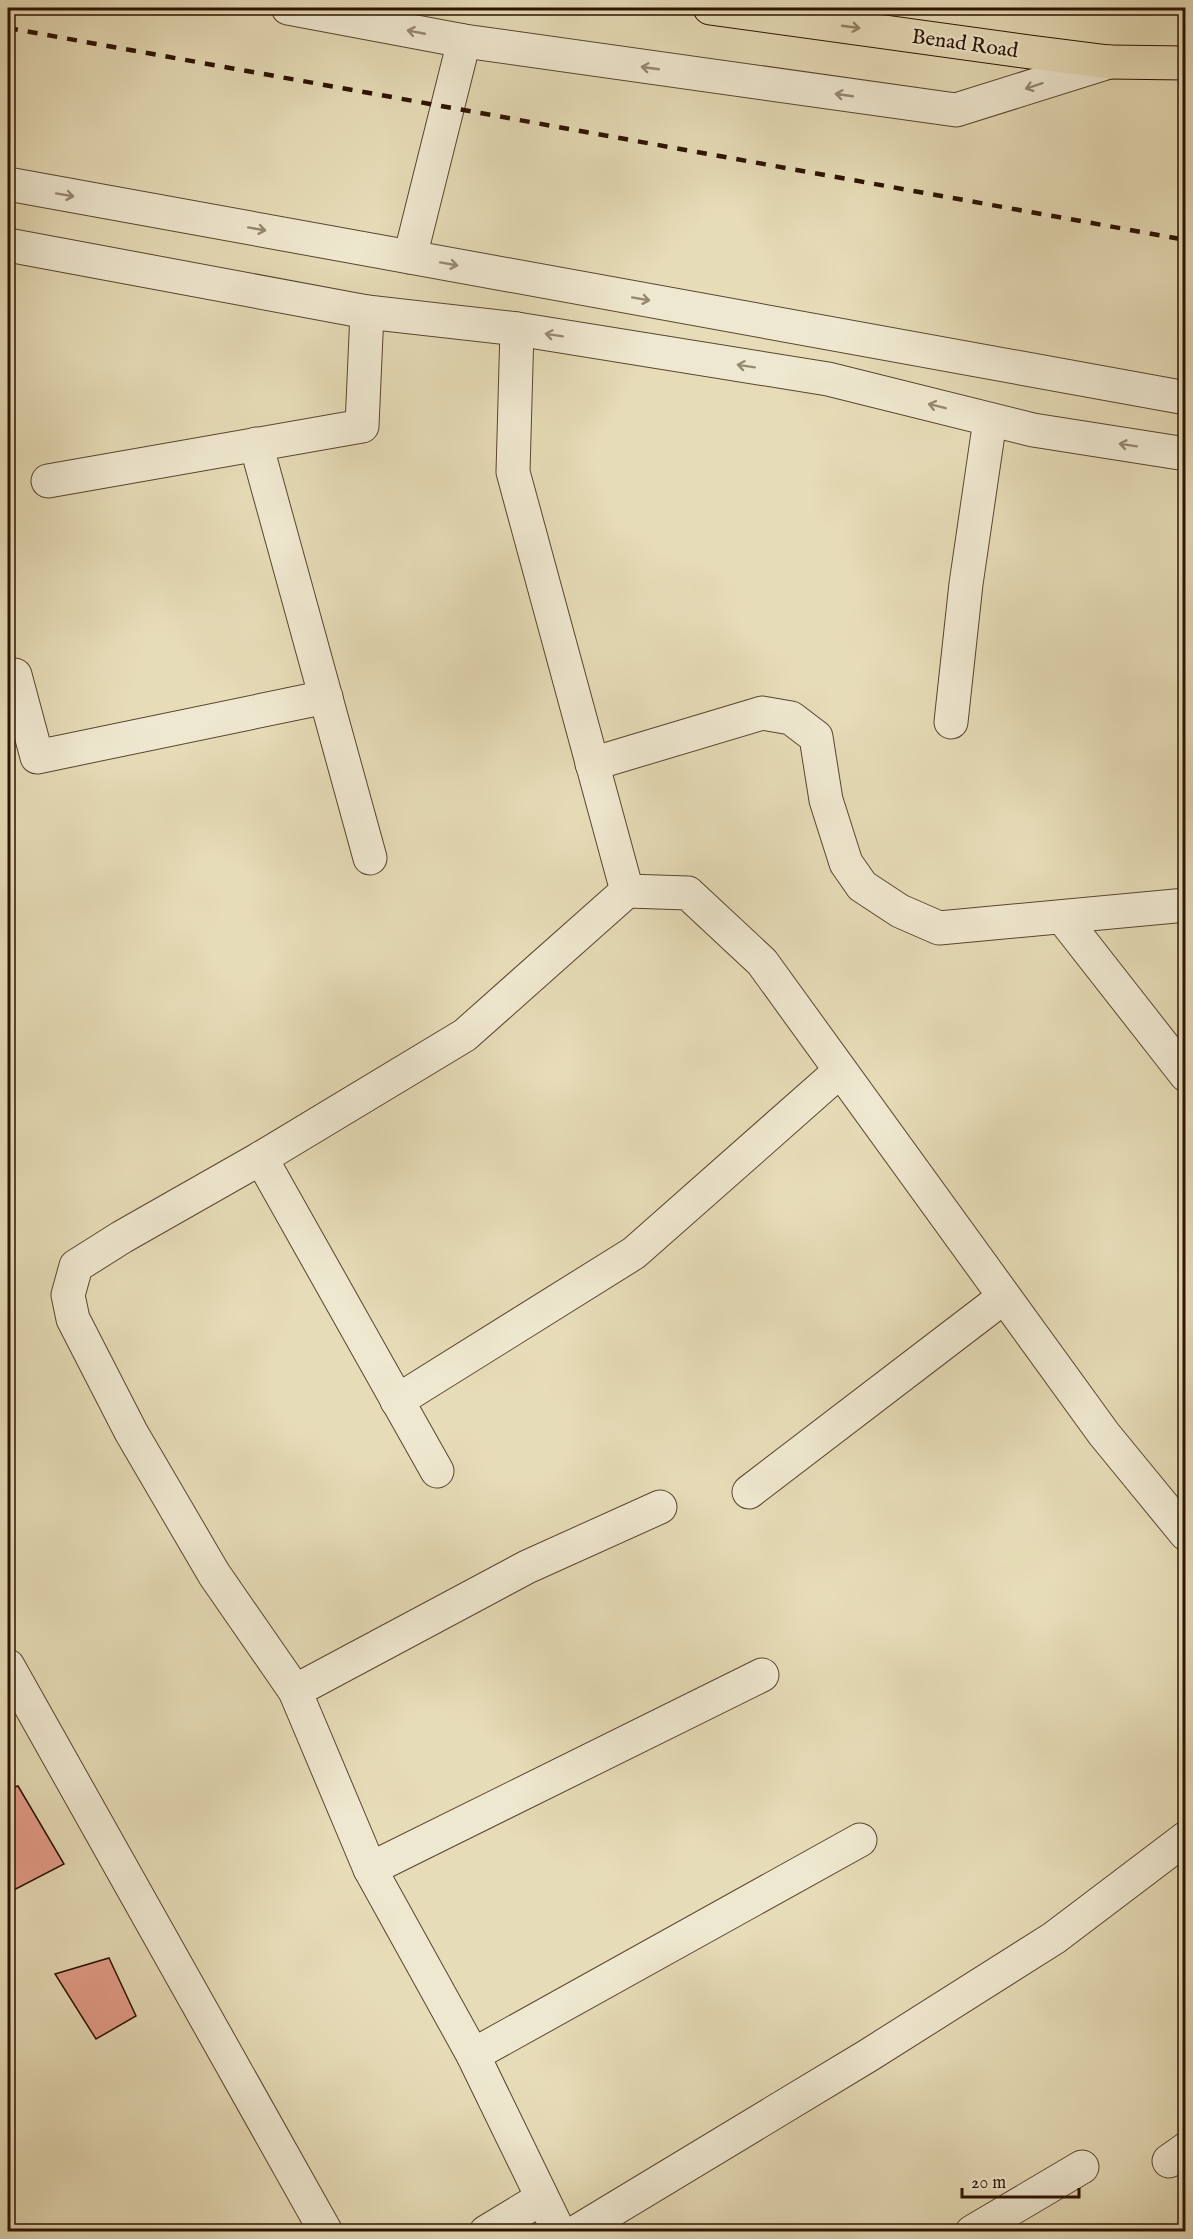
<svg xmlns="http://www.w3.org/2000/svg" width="1193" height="2239" viewBox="0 0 1193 2239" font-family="'IM FELL English',serif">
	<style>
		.building { fill: #e49d8a; stroke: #2c1200; stroke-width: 1.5 }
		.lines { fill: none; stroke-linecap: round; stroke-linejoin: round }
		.minor-casing { stroke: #5a442e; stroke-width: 35 }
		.major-casing { stroke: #2c1200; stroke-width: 35 }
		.minor { stroke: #efe8d0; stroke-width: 33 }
		.major { stroke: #e6dcb7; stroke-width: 33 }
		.rail { stroke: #2c1200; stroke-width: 4.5; stroke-dasharray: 10 10; stroke-linecap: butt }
		.oneway { stroke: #928165 }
		.oneway2 { stroke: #978872 }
		.labels { text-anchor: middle; stroke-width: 4.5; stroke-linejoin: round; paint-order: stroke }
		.street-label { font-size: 21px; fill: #2c1200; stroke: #efe8d0 }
	</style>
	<rect width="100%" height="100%" fill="#e6dcb7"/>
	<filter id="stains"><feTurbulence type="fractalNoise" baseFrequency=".00333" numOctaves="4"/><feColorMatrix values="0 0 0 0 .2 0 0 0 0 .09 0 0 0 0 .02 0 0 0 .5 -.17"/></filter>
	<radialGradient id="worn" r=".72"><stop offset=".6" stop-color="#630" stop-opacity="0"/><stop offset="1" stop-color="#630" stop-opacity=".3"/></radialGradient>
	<g class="building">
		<polygon points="18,1786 64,1864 8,1893 8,1789"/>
		<polygon points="109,1958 136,2016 96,2039 55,1974"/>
	</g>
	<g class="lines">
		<g class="minor-casing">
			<g id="minor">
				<polyline points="288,8 464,41 956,110 1109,62"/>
				<polyline points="8,184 1186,398"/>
				<polyline points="8,245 367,312 517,329 828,379 1033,430 1186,454"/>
				<polyline points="410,257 464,41"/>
				<polyline points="517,329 513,472 627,891 465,1035 261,1158 122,1237 76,1266 68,1295 73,1319 131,1432 214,1574 295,1691 370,1869 473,2055 559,2232"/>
				<polyline points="256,444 370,858"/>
				<polyline points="48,481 362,426 367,312"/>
				<polyline points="8,676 15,675 37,757 326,697"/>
				<polyline points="951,722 966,584 990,420"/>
				<polyline points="592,764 762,713 791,718 816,737 826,800 846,863 862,886 900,911 939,928 1186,905"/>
				<polyline points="627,891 688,893 762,962 1104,1434 1186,1534"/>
				<polyline points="1063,918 1186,1075"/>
				<polyline points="261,1158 437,1471"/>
				<polyline points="397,1401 634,1253 840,1071"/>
				<polyline points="749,1492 1004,1297"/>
				<polyline points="8,1666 326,2232"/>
				<polyline points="295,1691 527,1567 660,1507"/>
				<polyline points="370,1869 762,1675"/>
				<polyline points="473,2055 860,1840"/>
				<polyline points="1169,2161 1186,2149"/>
				<polyline points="486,2232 542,2198"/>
				<polyline points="576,2232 869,2055 1054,1938 1186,1838"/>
				<polyline points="972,2232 1082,2167"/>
			</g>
		</g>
		<g class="major-casing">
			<polyline id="major" points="710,8 1030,52 1109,62 1186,63"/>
		</g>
		<use href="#minor" class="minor"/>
		<use href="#major" class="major"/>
		<polyline class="rail" points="8,28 1186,240"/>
	</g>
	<defs><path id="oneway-shaft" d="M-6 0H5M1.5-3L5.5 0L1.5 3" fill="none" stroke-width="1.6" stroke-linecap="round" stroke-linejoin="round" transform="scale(1.5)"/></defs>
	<use class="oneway" href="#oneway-shaft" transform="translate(851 27) rotate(8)"/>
	<g class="oneway2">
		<use href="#oneway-shaft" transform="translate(416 32) rotate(-169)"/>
		<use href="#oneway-shaft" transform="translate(650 68) rotate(-172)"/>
		<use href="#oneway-shaft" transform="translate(1034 86) rotate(162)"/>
		<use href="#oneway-shaft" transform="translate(844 95) rotate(-172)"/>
		<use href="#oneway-shaft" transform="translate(65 195) rotate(10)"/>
		<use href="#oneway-shaft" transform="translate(257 229) rotate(10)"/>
		<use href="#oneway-shaft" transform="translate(449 264) rotate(10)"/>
		<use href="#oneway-shaft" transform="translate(641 299) rotate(10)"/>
		<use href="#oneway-shaft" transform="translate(554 335) rotate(-171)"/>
		<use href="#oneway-shaft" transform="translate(746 366) rotate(-171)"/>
		<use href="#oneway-shaft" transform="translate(937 406) rotate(-166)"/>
		<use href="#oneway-shaft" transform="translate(1128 445) rotate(-171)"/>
	</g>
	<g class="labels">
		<g class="street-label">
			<text transform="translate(965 43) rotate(8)" y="7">Benad Road</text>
		</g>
	</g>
	<rect width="1193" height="2239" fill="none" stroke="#e6dcb7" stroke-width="30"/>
	<rect x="9" y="9" width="1175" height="2221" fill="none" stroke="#2c1200" stroke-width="3"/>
	<rect x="15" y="15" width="1163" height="2209" fill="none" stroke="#2c1200" stroke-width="1.5"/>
	<path d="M962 2188v9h117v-9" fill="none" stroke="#2c1200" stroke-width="3"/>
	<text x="971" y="2188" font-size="18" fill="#2c1200" stroke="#efe8d0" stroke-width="4.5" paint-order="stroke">20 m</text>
	<rect width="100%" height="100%" filter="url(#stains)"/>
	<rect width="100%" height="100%" fill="url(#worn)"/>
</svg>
